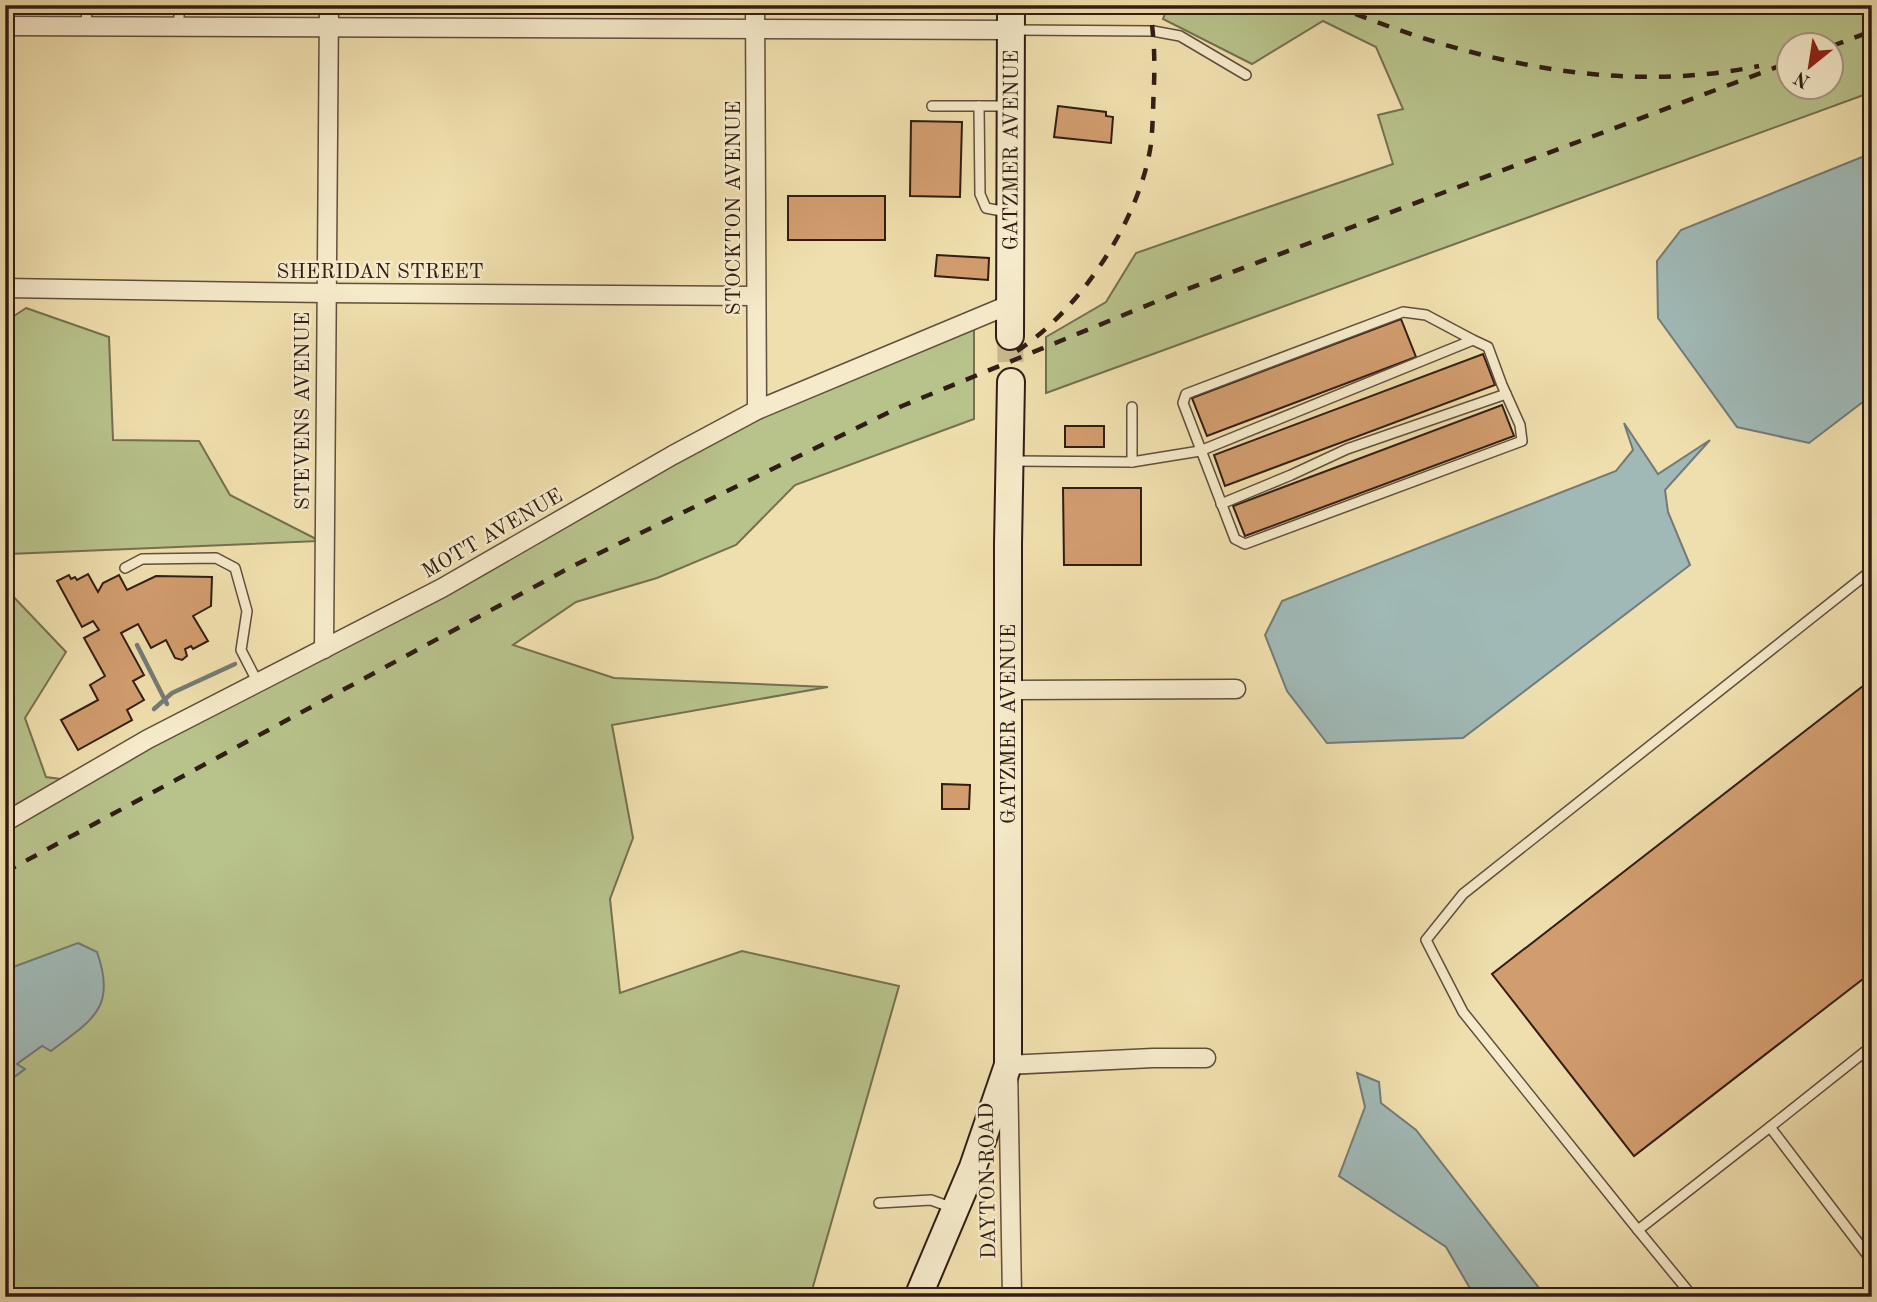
<svg xmlns="http://www.w3.org/2000/svg" width="1877" height="1302" viewBox="0 0 1877 1302" font-family="'Old Standard TT',serif">
	<style>
		.green { fill: #b8c28b; stroke: #747050; stroke-width: 2; fill-rule: evenodd }
		.water { fill: #a0b9b6; stroke: #747b76; stroke-width: 2 }
		.lines { fill: none; stroke-linecap: round; stroke-linejoin: round }
		.stream { stroke: #747b76; stroke-width: 4.5 }
		.building { fill: #d29d6e; stroke: #311d16; stroke-width: 2 }
		.secondary-tunnel { stroke: #cab890; stroke-width: 26; stroke-dasharray: 26 13; stroke-linecap: butt }
		.lane-casing { stroke: #614e3c; stroke-width: 12 }
		.street-casing { stroke: #614e3c; stroke-width: 21 }
		.secondary-casing { stroke: #311d16; stroke-width: 30 }
		.lane { stroke: #f5eaca; stroke-width: 9 }
		.street { stroke: #f5eaca; stroke-width: 18 }
		.secondary { stroke: #f5eaca; stroke-width: 26 }
		.rail { stroke: #311d16; stroke-width: 4.5; stroke-dasharray: 12 12; stroke-linecap: butt }
		.labels { text-anchor: middle; stroke-width: 5; stroke-linejoin: round; paint-order: stroke }
		.street-label { font-size: 21px; fill: #311d16; stroke: #f5eaca }
	</style>
	<rect width="100%" height="100%" fill="#f0dfae"/>
	<filter id="stains"><feTurbulence type="fractalNoise" baseFrequency=".00286" numOctaves="4"/><feColorMatrix values="0 0 0 0 .2 0 0 0 0 .09 0 0 0 0 .02 0 0 0 .5 -.17"/></filter>
	<radialGradient id="worn" r=".72"><stop offset=".6" stop-color="#630" stop-opacity="0"/><stop offset="1" stop-color="#630" stop-opacity=".3"/></radialGradient>
	<g class="green">
		<path d="M1168 5H1550L1577 13 1643 5H1872V92L1046 393V337L1106 302 1136 253 1393 164 1378 115 1403 109 1376 47 1323 21 1252 64 1163 19ZM1790 46H1832V88H1790Z"/>
		<polygon points="26,308 109,337 113,440 199,441 230,495 320,541 9,554 6,589 66,652 25,718 46,777 76,781 761,411 974,327 974,419 795,485 736,545 657,578 576,602 513,645 614,678 828,687 612,725 633,838 610,899 620,993 742,951 899,986 810,1297 5,1297 5,322"/>
	</g>
	<g class="water">
		<polygon points="1872,153 1872,395 1809,443 1737,427 1658,318 1657,261 1681,230"/>
		<polygon points="1624,423 1658,474 1710,440 1665,490 1668,512 1690,565 1463,738 1327,743 1287,691 1265,635 1282,601 1616,471 1633,450"/>
		<path d="M78 943 97 952C117 1008 92 1020 51 1051L42 1046 17 1064 25 1069 9 1081 5 1076V970Z"/>
		<polygon points="1357,1073 1379,1082 1381,1103 1416,1130 1546,1297 1475,1297 1446,1247 1339,1176 1365,1107"/>
	</g>
	<g class="lines">
		<g class="stream">
			<polyline points="137,645 167,704"/>
			<polyline points="154,709 172,693 235,664"/>
		</g>
	</g>
	<g class="building">
		<polygon points="1058,106 1106,112 1106,116 1113,117 1111,143 1054,137"/>
		<polygon points="911,121 962,122 960,197 910,196"/>
		<rect x="788" y="196" width="97" height="44"/>
		<polygon points="937,255 989,258 988,280 935,276"/>
		<polygon points="1401,319 1416,357 1207,436 1192,398"/>
		<polygon points="1483,354 1495,385 1225,486 1214,455"/>
		<polygon points="1502,405 1514,436 1245,536 1233,506"/>
		<rect x="1065" y="426" width="39" height="21"/>
		<polygon points="1063,488 1141,488 1141,565 1064,565"/>
		<polygon points="88,574 98,592 103,583 119,575 127,590 156,576 212,577 211,606 193,616 208,641 193,649 191,646 185,649 187,656 182,660 175,658 166,640 151,648 138,624 121,633 144,675 133,681 144,700 127,710 132,720 78,750 61,720 98,700 90,685 105,676 84,638 99,630 93,621 82,627 57,581 69,575 71,579 75,577 77,580"/>
		<polygon points="1872,679 1872,972 1634,1156 1492,974"/>
		<polygon points="942,784 970,785 969,809 942,809"/>
	</g>
	<g class="lines">
		<polyline class="secondary-tunnel" points="1010,336 1011,382"/>
		<g class="lane-casing">
			<g id="lane">
				<polyline points="179,5 179,26"/>
				<polyline points="86,26 87,5"/>
				<polyline points="1013,30 1153,31 1180,36 1246,75"/>
				<polyline points="932,106 1008,106"/>
				<polyline points="979,106 980,194 986,208 1007,212"/>
				<polyline points="1012,461 1132,462 1132,407"/>
				<polyline points="1132,462 1200,451 1473,340 1488,347 1502,385 1520,425 1522,441 1245,544 1235,539 1183,403 1186,394 1403,312 1426,315 1473,340"/>
				<polyline points="1221,504 1291,475 1347,449 1506,394"/>
				<polyline points="125,568 142,559 216,558 235,568 247,611 241,650 258,683"/>
				<polyline points="1872,1046 1770,1127 1872,1261"/>
				<polyline points="1770,1127 1638,1230 1463,1012 1426,940 1463,894 1872,570"/>
				<polyline points="879,1203 931,1200 953,1208"/>
				<polyline points="1638,1230 1693,1297"/>
			</g>
		</g>
		<g class="street-casing">
			<g id="street">
				<polyline points="755,5 757,410"/>
				<polyline points="5,26 1011,30"/>
				<polyline points="5,288 326,293 755,296"/>
				<polyline points="324,649 329,5"/>
				<polyline points="1008,690 1236,689"/>
				<polyline points="5,822 148,739 442,588 673,455 757,410 1011,304"/>
				<polyline points="1012,1297 1008,1065 1153,1058 1206,1058"/>
			</g>
		</g>
		<g class="secondary-casing">
			<g id="secondary">
				<path id="s1" d="M1010 336 1011 5"/>
				<polyline points="918,1297 973,1167 1008,1065 1008,544 1011,382"/>
			</g>
		</g>
		<use href="#lane" class="lane"/>
		<use href="#street" class="street"/>
		<use href="#secondary" class="secondary"/>
		<g class="rail">
			<path d="M1333 5C1467 60 1614 96 1759 66"/>
			<polyline points="1832,46 1872,31"/>
			<path d="M1017 351C1080 310 1140 220 1151 144 1153 125 1153 105 1154 85 1155 58 1154 32 1149 5"/>
			<polyline points="5,872 571,567 902,406 1182,291 1790,62"/>
		</g>
	</g>
	<g class="labels">
		<g class="street-label">
			<text dy="7" stroke="none"><textPath href="#s1" startOffset="186">GATZMER AVENUE</textPath></text>
			<text transform="translate(733 208) rotate(-90)" y="7">STOCKTON AVENUE</text>
			<text x="380" y="278">SHERIDAN STREET</text>
			<text transform="translate(302 411) rotate(-90)" y="7">STEVENS AVENUE</text>
			<text transform="translate(492 533) rotate(-30)" y="7">MOTT AVENUE</text>
			<text transform="translate(1008 724) rotate(-90)" y="7">GATZMER AVENUE</text>
			<text transform="translate(987 1181) rotate(-91)" y="7">DAYTON ROAD</text>
		</g>
	</g>
	<rect width="1877" height="1302" fill="none" stroke="#f0dfae" stroke-width="28"/>
	<rect x="7" y="7" width="1863" height="1288" fill="none" stroke="#311d16" stroke-width="3.5"/>
	<rect x="14" y="14" width="1849" height="1274" fill="none" stroke="#311d16" stroke-width="2"/>
	<g transform="translate(1810 66) rotate(210)"><circle r="33" fill="#f5eaca" stroke="#a79882" stroke-width="2"/>
	<path d="M0-5L12 26L0 18L-12 26Z" fill="#8f2418"/>
	<text y="-10" font-size="19" font-weight="bold" text-anchor="middle" fill="#311d16">N</text>
	</g>
	<rect width="100%" height="100%" filter="url(#stains)"/>
	<rect width="100%" height="100%" fill="url(#worn)"/>
</svg>
